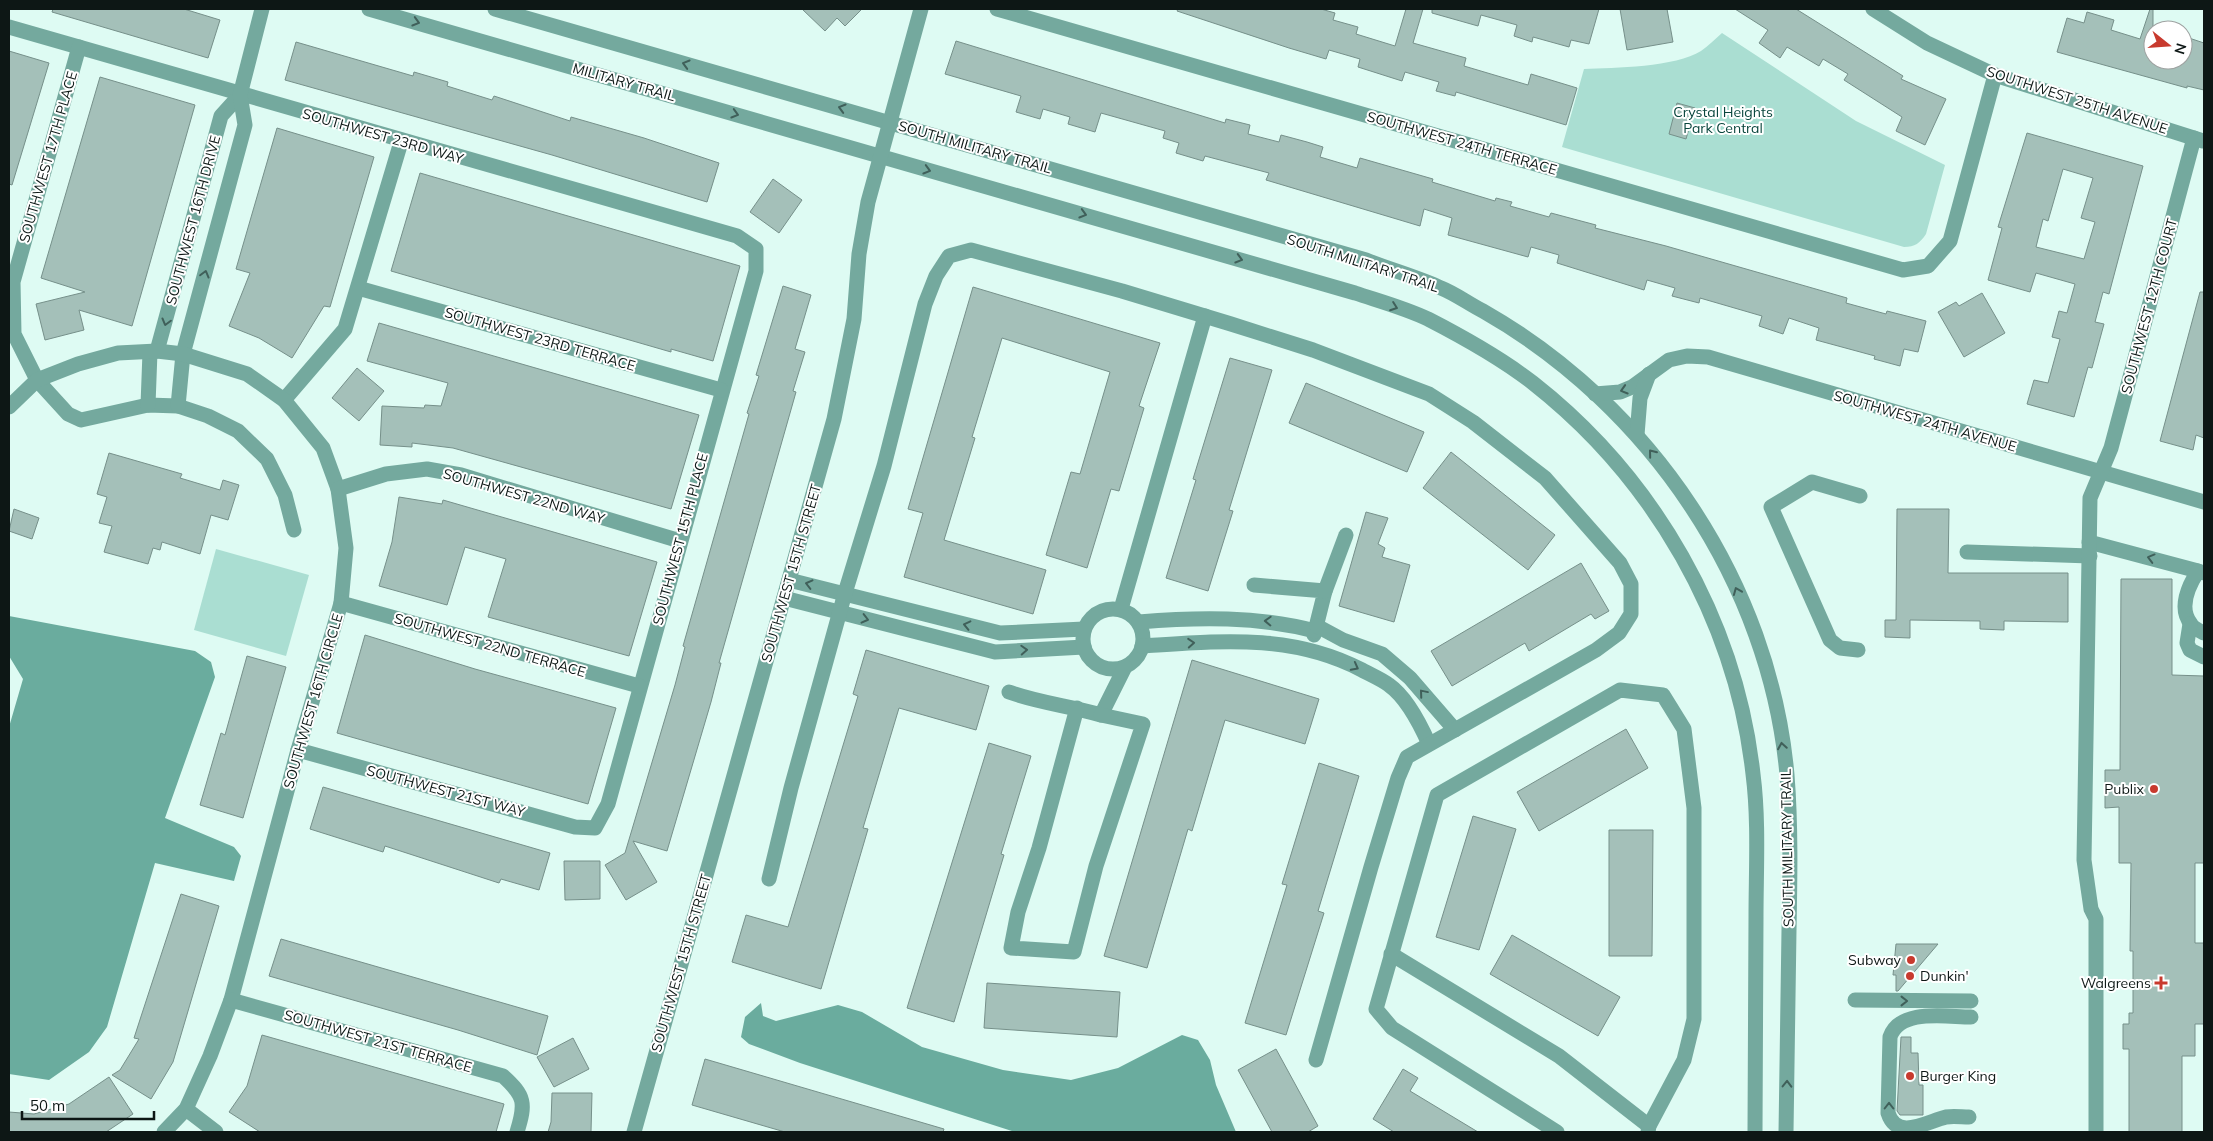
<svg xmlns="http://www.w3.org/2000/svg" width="2213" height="1141" viewBox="0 0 2213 1141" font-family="Mulish,sans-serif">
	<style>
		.green { fill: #aaded2 }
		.water { fill: #6aac9e }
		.building { fill: #a4c0b9; stroke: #76908a; fill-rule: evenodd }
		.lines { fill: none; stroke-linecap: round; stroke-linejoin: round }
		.minor { stroke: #74a99e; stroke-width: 15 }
		.oneway { stroke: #40605a }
		.poi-dot { fill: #c83a2e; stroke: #fff; stroke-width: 2 }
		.labels { text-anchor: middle; stroke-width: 4; stroke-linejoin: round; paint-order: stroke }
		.street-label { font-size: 14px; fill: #0d1715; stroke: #fff }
		.park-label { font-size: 14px; fill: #09463d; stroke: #fff }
		.poi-label { font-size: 14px; fill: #0d1715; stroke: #fff; text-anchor: end }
	</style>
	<rect width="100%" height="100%" fill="#defbf3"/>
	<g class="green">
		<path d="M1722 33 1856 121 1945 165 1926 234C1920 243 1915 247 1904 247L1562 147 1584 69C1614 68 1676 67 1701 51 1708 46 1715 39 1722 33Z"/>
		<polygon points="216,549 309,575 286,656 194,630"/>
	</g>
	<g class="water">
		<polygon points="9,616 195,651 211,662 215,677 165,818 234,847 241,856 234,881 155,863 107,1027 89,1052 49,1080 9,1074 9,727 23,679 9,656"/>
		<polygon points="761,1003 763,1016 776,1021 838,1005 862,1012 922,1047 1003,1070 1071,1080 1118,1068 1182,1035 1198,1040 1210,1060 1216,1085 1236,1132 1015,1132 800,1063 749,1044 741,1037 745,1017"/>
	</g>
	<g class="building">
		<polygon points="53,9 184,9 220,20 208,58 52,12"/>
		<polygon points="802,9 862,9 845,26 837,18 825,31"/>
		<polygon points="1178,9 1321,9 1335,13 1333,20 1358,27 1356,34 1395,46 1406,9 1423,9 1413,43 1466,58 1464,66 1528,85 1531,74 1577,88 1566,125 1456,92 1455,96 1436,91 1439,82 1405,72 1402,81 1358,67 1360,59 1329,50 1326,59 1289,48 1177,11"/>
		<polygon points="1432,9 1599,9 1589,44 1571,40 1569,47 1533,37 1532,42 1514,36 1517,25 1481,15 1478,26 1432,13"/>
		<polygon points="1620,9 1667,9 1673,42 1627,50"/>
		<polygon points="1735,9 1796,9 1903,76 1901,79 1946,99 1925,145 1896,131 1902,117 1844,80 1848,74 1823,59 1819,66 1787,47 1780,58 1759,43 1768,30"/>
		<polygon points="2150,9 2153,9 2153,60 2183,60 2183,36 2204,43 2204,90 2187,86 2187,88 2057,52 2067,18 2084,23 2087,12 2114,20 2111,30 2140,39"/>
		<polygon points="956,41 1225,123 1226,119 1250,125 1248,134 1279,142 1281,135 1307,142 1323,147 1320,157 1357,168 1360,158 1433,179 1432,182 1495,201 1496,198 1512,202 1510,206 1549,217 1551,213 1596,225 1595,228 1666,246 1847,298 1846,303 1886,314 1887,311 1926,321 1918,352 1904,349 1900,366 1874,359 1875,356 1816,340 1819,328 1789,318 1783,334 1759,326 1762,316 1700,298 1699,303 1672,296 1675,288 1647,280 1644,290 1557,263 1559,255 1531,247 1528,257 1448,235 1452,218 1424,209 1420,226 1266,180 1269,173 1205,156 1203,161 1176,153 1179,143 1163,138 1165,131 1101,113 1095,132 1068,124 1070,117 1043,109 1040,119 1016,112 1021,96 945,74"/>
		<polygon points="296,42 413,76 414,72 448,82 447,86 492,100 494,96 570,121 571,117 644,138 719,163 707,202 552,155 285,80"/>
		<polygon points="9,51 49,63 12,185 9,184"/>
		<polygon points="100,77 195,105 132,326 79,310 84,330 45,340 36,304 85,292 41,278"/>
		<polygon points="1677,103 1695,108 1686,139 1669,134"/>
		<polygon points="277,128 374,157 330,307 324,306 292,358 259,338 229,326 250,273 236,269"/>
		<path d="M2027 133 2143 166 2109 294 2103 292 2095 322 2104 324 2092 368 2088 367 2074 417 2027 404 2034 380 2048 383 2060 339 2052 337 2059 311 2067 313 2075 284 2036 273 2030 292 1988 280 2002 228 1998 227ZM2063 169 2093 178 2081 218 2095 222 2084 259 2036 247 2043 219 2048 221Z"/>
		<polygon points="420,173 740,266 713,361 671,349 671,352 391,271"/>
		<polygon points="773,179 802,200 779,233 750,212"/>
		<polygon points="783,286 811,295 795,349 805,352 793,391 796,392 719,663 721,663 711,702 667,851 633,841 657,882 626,900 605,865 625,853 675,685 685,647 683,646 749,414 747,413 759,376 756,375"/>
		<polygon points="973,287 1160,343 1139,406 1144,408 1119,491 1111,489 1087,568 1046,555 1071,472 1080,474 1110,372 1002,338 972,437 975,438 944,540 1046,570 1033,614 904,577 923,513 908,509"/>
		<polygon points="2200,292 2204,292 2204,438 2196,435 2193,450 2160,441"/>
		<polygon points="1982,293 2005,333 1964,357 1938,312 1956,302 1959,306"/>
		<polygon points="379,323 699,415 671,509 453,448 412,443 412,447 380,445 382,406 424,408 425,405 441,406 448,383 367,361"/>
		<polygon points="1230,358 1272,370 1229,510 1233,511 1208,591 1166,578 1196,480 1193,479"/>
		<polygon points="357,368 384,391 359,421 332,398"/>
		<polygon points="1306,383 1424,432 1407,472 1289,423"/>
		<polygon points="1451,452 1555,535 1528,570 1423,488"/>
		<polygon points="109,453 182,474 180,478 220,490 223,480 239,485 228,520 211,515 200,554 162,542 160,550 153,548 148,564 104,552 112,526 99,523 107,497 97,494"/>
		<polygon points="399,497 442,504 443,500 657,562 629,656 488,617 506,559 465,547 447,605 379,586 392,542"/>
		<polygon points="14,509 39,518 32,539 9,531"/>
		<polygon points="1897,509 1949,509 1948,573 2068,573 2068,622 2004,621 2004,630 1980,629 1980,621 1910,620 1910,638 1885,637 1885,620 1896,620"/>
		<polygon points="1366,512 1388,518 1378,544 1385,548 1382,557 1410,565 1394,622 1339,606"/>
		<polygon points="1581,563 1609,611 1595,619 1591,614 1529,651 1525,643 1452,686 1431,651"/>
		<polygon points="2121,579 2172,579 2172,675 2204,676 2204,863 2195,863 2195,943 2204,943 2204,1024 2195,1024 2195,1056 2182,1056 2182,1132 2129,1132 2129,1049 2123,1049 2123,1024 2129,1024 2129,1013 2133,1013 2133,951 2130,951 2131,863 2119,863 2119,807 2105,808 2105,770 2120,770"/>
		<polygon points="365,635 475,669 616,708 588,804 337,733"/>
		<polygon points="866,650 989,686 976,730 899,708 863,828 868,829 821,989 732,962 746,915 788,927 858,696 853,694"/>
		<polygon points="247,656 286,667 243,818 200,805 221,733 225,735"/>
		<polygon points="1192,660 1319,699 1305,744 1225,720 1192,831 1188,829 1147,968 1104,956"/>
		<polygon points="1626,729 1648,768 1539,831 1517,792"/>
		<polygon points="989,743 1031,756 1001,854 1004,855 954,1022 907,1008"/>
		<polygon points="1319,763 1359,776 1318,911 1324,913 1286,1035 1245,1023 1287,885 1282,884"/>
		<polygon points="323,787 550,853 539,890 501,879 499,883 385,846 383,852 310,829"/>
		<polygon points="1473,816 1516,829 1479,950 1436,937"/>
		<polygon points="1609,830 1653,830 1652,956 1609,956"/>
		<polygon points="564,861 600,861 600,899 565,900"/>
		<polygon points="181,894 219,906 173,1062 151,1099 112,1075 120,1070 139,1039 134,1038"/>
		<polygon points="1512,935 1620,997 1598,1036 1490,974"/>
		<polygon points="281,939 548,1016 537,1055 458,1030 269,976"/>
		<polygon points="1896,944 1938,944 1898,991 1896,991 1896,975 1893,975"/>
		<polygon points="987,983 1120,992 1117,1037 984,1028"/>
		<polygon points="262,1035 504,1104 496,1132 260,1132 229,1112 247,1086"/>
		<polygon points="1901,1037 1911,1037 1911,1053 1918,1053 1919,1085 1923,1085 1923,1115 1900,1115 1897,1111"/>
		<polygon points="573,1038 589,1069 554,1087 537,1057"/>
		<polygon points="1276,1049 1318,1126 1308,1132 1272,1132 1238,1070"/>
		<polygon points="705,1059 944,1129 943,1132 785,1132 692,1105"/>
		<polygon points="1403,1069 1418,1078 1410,1091 1478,1132 1394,1132 1373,1119"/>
		<polygon points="109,1077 133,1114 106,1132 9,1132 9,1112 34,1114 69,1104"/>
		<polygon points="552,1093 592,1093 591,1132 548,1132 551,1122"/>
	</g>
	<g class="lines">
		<g class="minor">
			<path d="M369 9 1355 293C1379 301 1405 308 1428 319 1463 337 1501 358 1533 383 1654 478 1736 620 1753 774 1759 821 1756 870 1756 917 1756 989 1755 1061 1755 1132"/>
			<path d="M495 9 1366 260C1391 270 1417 277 1441 288 1456 294 1469 304 1483 311 1650 406 1770 583 1787 775 1791 826 1790 878 1789 930 1788 997 1787 1065 1786 1132"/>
			<polyline points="997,9 1903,270 1928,266 1950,241 1995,75"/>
			<polyline points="1873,9 1927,43 1995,75 2203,141"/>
			<polyline points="9,27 737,236 756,249 756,271 608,804 595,828 575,827 298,750"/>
			<polyline points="79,47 13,282 14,334 37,380 68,414 81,420 148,405 178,406 208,416 238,431 267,459 285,495 294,530"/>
			<polyline points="358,288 721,390"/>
			<polyline points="157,351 221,116 240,95"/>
			<polyline points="1595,394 1620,392 1632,387 1669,360 1687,356 1708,357 2204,502"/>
			<polyline points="284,400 345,329 401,142"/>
			<polyline points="148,405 150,352"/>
			<polyline points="178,406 183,354 245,125 240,95 262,9"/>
			<polyline points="9,407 37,380 78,364 118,353 157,351 183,354 247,374 284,400 323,448 338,489 346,548 341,603 298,750 231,1000 210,1056 186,1109 164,1132"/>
			<polyline points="1637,435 1640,398 1649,374"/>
			<polyline points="338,489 386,474 427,469 461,475 680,541"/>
			<polyline points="2089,542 2198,571"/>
			<polyline points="1967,552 2090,556"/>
			<path d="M2204 573 2198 571C2189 585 2178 608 2191 624 2193 628 2200 631 2204 633"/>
			<polyline points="789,580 1000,633 1084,629"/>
			<polyline points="1254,585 1325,591 1314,635"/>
			<polyline points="1325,591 1346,535"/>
			<polyline points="784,598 995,652 1084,647"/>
			<polyline points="341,603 639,686"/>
			<circle cx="1113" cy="639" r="30"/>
			<polyline points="1121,609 1205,316"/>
			<path d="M1139 622C1198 617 1258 616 1315 631"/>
			<polyline points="2190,624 2187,643 2190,650 2204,657"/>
			<polyline points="1317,626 1343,640 1382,654 1410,678 1455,730"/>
			<path d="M1142 646C1219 641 1292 633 1362 670 1371 675 1381 679 1389 685 1406 697 1421 726 1429 744"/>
			<polyline points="1858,650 1840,648 1830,640 1771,507 1812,482 1860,496"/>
			<path d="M1009 692C1039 703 1071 706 1101 715L1125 667"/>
			<polyline points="1077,708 1039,848 1018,912 1011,948 1074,952 1096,866 1143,724 1101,715"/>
			<polyline points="769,879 791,788 845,593 884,466 925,304 936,276 949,256 971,250 1122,291 1231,324 1313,350 1429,394 1473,422 1545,478 1620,563 1631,584 1631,614 1619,633 1596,650 1407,757 1398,778 1371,867 1316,1060"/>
			<polyline points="1391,954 1559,1056 1649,1126"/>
			<path d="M231 1000 503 1076C525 1096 526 1103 517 1132"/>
			<polyline points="1855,1000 1971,1001"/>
			<polyline points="186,1109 216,1132"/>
			<path d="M1969 1117C1962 1117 1953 1116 1946 1117 1926 1122 1897 1141 1888 1113L1890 1037C1900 1008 1946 1017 1971 1017"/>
			<polyline points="634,1132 834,419 854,319 859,254 868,202 921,9"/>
			<polyline points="1557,1132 1392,1028 1376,1009 1437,795 1620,690 1663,695 1684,729 1694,808 1694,1019 1684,1060 1649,1126 1648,1132"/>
			<polyline points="2096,1132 2096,919 2091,909 2084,860 2090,498 2111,448 2194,138"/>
		</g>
	</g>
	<defs><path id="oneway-chevron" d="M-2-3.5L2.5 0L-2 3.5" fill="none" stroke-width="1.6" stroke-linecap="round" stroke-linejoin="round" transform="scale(1.25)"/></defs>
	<g class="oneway">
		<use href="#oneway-chevron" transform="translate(416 22) rotate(16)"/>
		<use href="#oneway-chevron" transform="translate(686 64) rotate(-164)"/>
		<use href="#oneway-chevron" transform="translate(842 108) rotate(-164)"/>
		<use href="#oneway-chevron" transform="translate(735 114) rotate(16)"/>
		<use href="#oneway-chevron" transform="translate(927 170) rotate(16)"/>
		<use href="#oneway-chevron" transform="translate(1083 214) rotate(16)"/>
		<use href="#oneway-chevron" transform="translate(1239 259) rotate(16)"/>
		<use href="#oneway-chevron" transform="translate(205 274) rotate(-75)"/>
		<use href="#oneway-chevron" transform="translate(1394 307) rotate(20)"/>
		<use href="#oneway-chevron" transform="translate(166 322) rotate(105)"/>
		<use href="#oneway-chevron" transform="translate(1624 390) rotate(163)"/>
		<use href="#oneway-chevron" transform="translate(1652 453) rotate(-129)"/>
		<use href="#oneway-chevron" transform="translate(2151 558) rotate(-165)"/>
		<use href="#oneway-chevron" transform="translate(809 584) rotate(-166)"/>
		<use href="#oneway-chevron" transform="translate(1737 591) rotate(-112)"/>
		<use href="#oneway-chevron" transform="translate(865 619) rotate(14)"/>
		<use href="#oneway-chevron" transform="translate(1268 621) rotate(-178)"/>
		<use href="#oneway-chevron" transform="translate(967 625) rotate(-167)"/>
		<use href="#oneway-chevron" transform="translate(1191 643) rotate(-4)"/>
		<use href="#oneway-chevron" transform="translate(1024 650) rotate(-3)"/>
		<use href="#oneway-chevron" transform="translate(1355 667) rotate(28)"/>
		<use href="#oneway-chevron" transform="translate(1423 693) rotate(-130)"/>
		<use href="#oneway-chevron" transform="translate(1782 746) rotate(-99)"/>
		<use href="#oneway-chevron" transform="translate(1904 1001)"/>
		<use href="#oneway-chevron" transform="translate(1787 1084) rotate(-89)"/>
		<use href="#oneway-chevron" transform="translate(1889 1106) rotate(-90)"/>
	</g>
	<g class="poi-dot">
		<circle cx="2154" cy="789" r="5"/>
		<circle cx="1911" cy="960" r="5"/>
		<circle cx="1910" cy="976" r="5"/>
		<path d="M2158.5 975.5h5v5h5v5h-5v5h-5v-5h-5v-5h5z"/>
		<circle cx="1910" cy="1076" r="5"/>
	</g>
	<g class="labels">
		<g class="street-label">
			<text transform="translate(624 82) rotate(16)" y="5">MILITARY TRAIL</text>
			<text transform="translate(2077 100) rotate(18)" y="5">SOUTHWEST 25TH AVENUE</text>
			<text transform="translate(383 136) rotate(16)" y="5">SOUTHWEST 23RD WAY</text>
			<text transform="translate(1462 143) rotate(16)" y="5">SOUTHWEST 24TH TERRACE</text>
			<text transform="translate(975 147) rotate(16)" y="5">SOUTH MILITARY TRAIL</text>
			<text transform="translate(48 157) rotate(-74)" y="5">SOUTHWEST 17TH PLACE</text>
			<text transform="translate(193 220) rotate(-75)" y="5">SOUTHWEST 16TH DRIVE</text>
			<text transform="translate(1363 263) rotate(18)" y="5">SOUTH MILITARY TRAIL</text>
			<text transform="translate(2149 306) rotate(-75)" y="5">SOUTHWEST 12TH COURT</text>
			<text transform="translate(540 339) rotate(16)" y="5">SOUTHWEST 23RD TERRACE</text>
			<text transform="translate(1925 421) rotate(16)" y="5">SOUTHWEST 24TH AVENUE</text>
			<text transform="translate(524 496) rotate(16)" y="5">SOUTHWEST 22ND WAY</text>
			<text transform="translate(680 539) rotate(-75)" y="5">SOUTHWEST 15TH PLACE</text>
			<text transform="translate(791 573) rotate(-74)" y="5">SOUTHWEST 15TH STREET</text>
			<text transform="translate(490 645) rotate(16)" y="5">SOUTHWEST 22ND TERRACE</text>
			<text transform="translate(313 701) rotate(-74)" y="5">SOUTHWEST 16TH CIRCLE</text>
			<text transform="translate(446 791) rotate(15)" y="5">SOUTHWEST 21ST WAY</text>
			<text transform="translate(1787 848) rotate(-91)" y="5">SOUTH MILITARY TRAIL</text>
			<text transform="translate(681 963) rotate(-74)" y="5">SOUTHWEST 15TH STREET</text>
			<text transform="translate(378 1041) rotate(16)" y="5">SOUTHWEST 21ST TERRACE</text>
		</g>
		<g class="park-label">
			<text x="1723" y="117">Crystal Heights<tspan x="1723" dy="16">Park Central</tspan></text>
		</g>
		<g class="poi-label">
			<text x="2144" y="794">Publix</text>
			<text x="1901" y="965">Subway</text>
			<text x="1920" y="981" text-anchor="start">Dunkin'</text>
			<text x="2151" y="988">Walgreens</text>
			<text x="1920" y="1081" text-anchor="start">Burger King</text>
		</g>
	</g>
	<rect width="2213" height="1141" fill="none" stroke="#0d1715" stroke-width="20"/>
	<g transform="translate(2168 45) rotate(107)"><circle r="24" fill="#ffffff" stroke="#9ea2a1"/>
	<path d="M0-4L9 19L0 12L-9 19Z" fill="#c83a2e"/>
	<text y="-8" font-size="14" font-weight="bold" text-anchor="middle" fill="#0d1715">N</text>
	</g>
	<path d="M22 1111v8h132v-8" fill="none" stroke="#0d1715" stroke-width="2.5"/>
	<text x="30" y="1111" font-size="15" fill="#0d1715" stroke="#ffffff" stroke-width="4" paint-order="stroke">50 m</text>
</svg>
